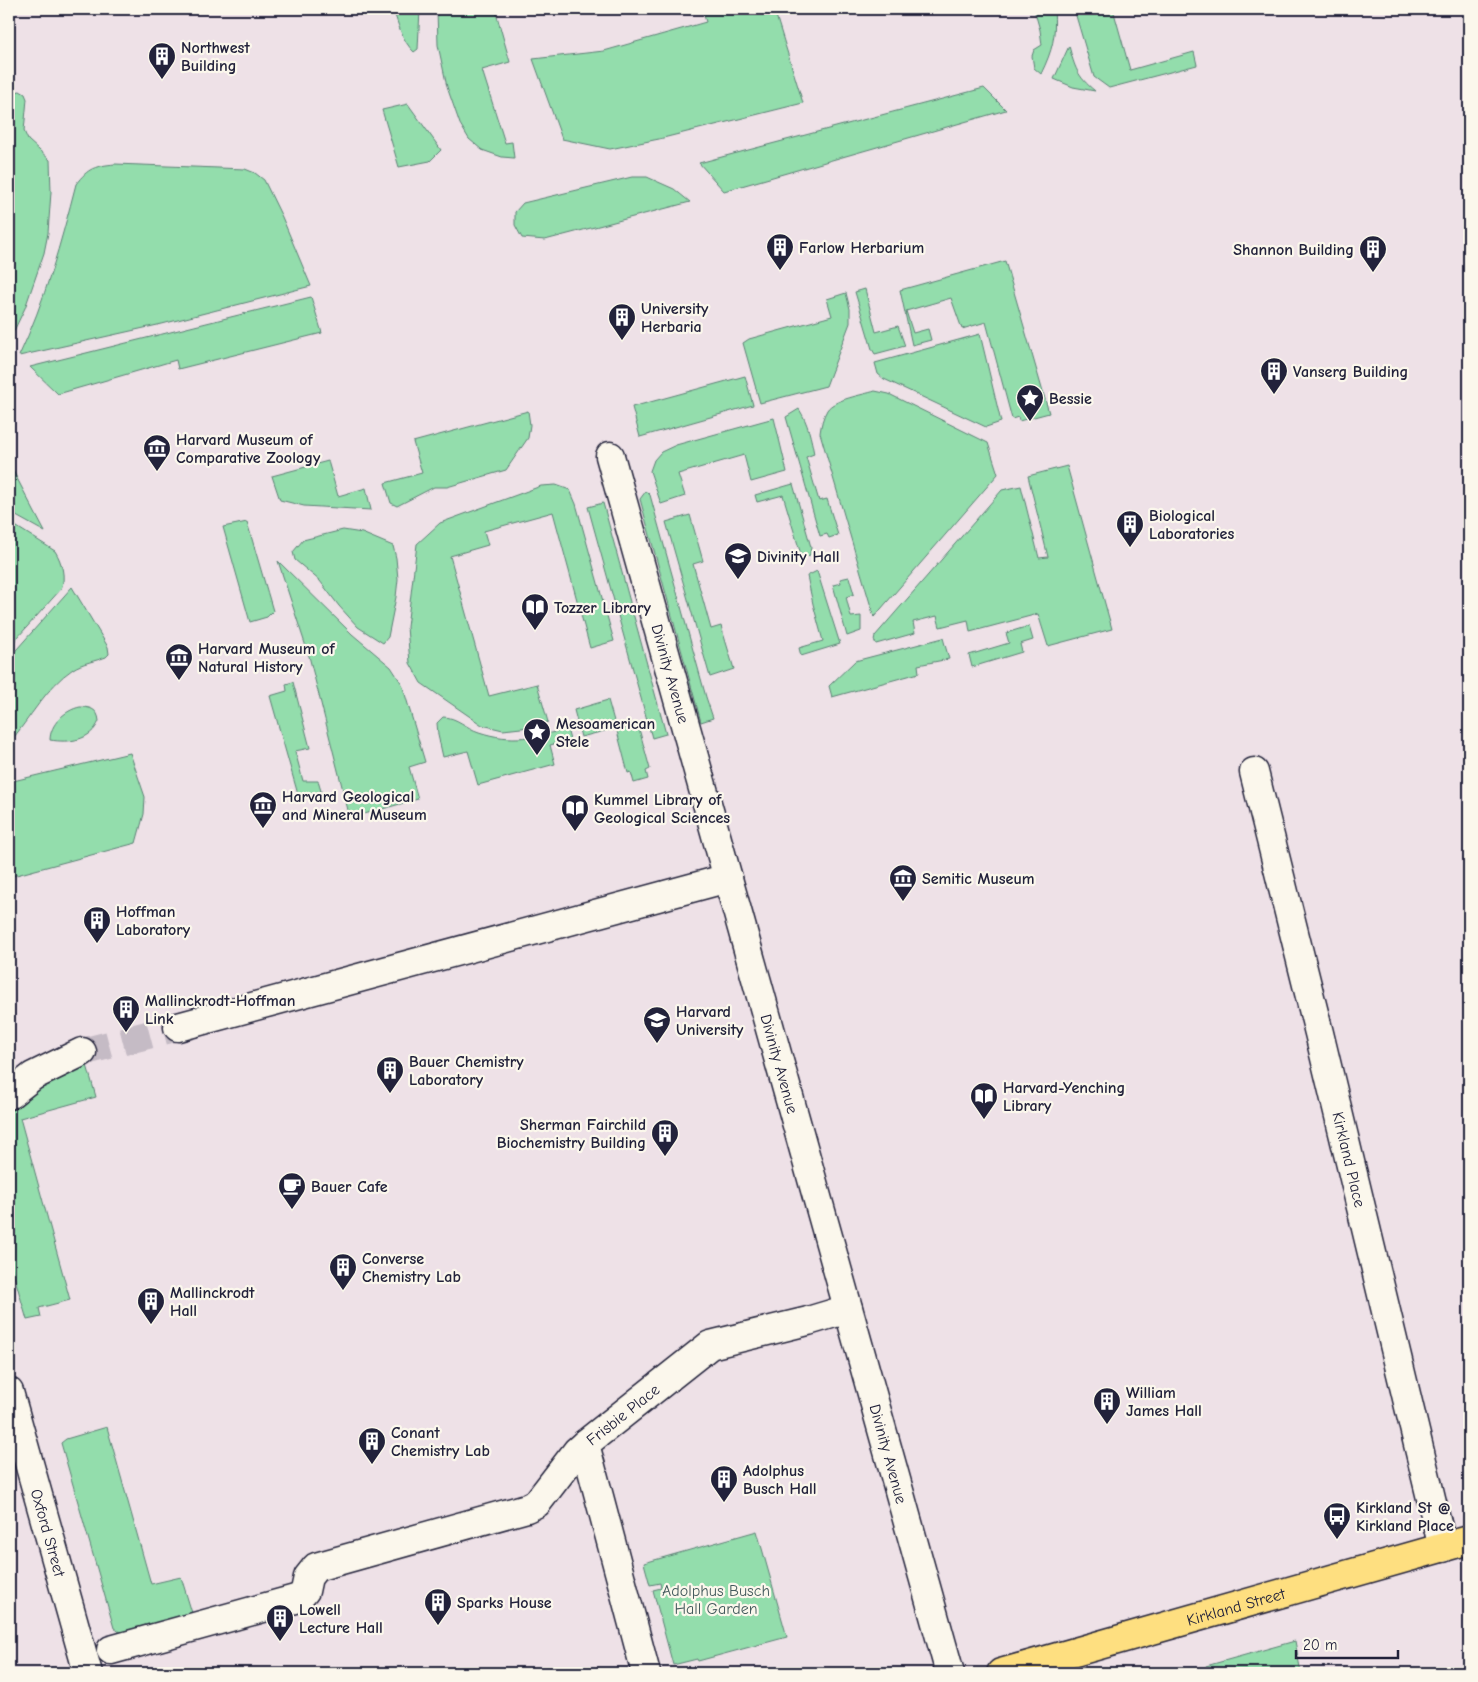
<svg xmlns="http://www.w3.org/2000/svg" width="1478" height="1682" viewBox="0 0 1478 1682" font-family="'Comic Neue',sans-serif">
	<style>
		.green { fill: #93ddac; stroke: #5a8074 }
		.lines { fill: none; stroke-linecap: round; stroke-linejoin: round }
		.minor-tunnel { stroke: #c5bbc5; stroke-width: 28; stroke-dasharray: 28 14; stroke-linecap: butt }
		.minor-casing { stroke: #22223b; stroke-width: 31 }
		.major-casing { stroke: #22223b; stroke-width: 31 }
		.minor { stroke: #fbf7ec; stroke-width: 28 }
		.major { stroke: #fedf80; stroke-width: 28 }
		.labels { text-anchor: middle; stroke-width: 4.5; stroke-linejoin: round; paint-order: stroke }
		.poi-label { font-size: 16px; font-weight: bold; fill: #22223b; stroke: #fbf7ec; text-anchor: start }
		.street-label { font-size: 16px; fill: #22223b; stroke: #fbf7ec }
		.park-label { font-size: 16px; fill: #445a5d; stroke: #fbf7ec }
	</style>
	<rect width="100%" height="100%" fill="#eee1e7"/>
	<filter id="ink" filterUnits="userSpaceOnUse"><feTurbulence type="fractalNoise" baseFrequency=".02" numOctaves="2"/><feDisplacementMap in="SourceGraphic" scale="10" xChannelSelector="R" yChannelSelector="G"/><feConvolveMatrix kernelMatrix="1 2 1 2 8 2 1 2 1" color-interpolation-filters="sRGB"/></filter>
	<g filter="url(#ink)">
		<g class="green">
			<path d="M393 9H420L418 49 414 52C402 41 398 23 393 9Z"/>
			<polygon points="437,9 495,9 510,62 482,70 505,143 512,142 514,158 502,157 482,150 469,139 460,124 447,87 438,45"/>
			<polygon points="716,9 774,9 803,103 659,139 610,149 562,139 533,59 604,51 706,22 703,12"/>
			<path d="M1034 9H1054C1056 36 1053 49 1041 74L1034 68 1032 56 1034 50 1042 45 1040 30Z"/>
			<polygon points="1074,9 1113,9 1130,70 1194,52 1197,65 1109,88 1094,77"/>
			<path d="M1069 46C1075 68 1077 76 1095 91L1073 87 1054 79Z"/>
			<polygon points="984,88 1006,110 724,191 699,163"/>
			<polygon points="20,91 25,94 27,99 24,131 28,140 50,160 51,192 48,233 44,253 25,308 9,341 9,98 15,92"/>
			<polygon points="408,104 441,150 430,161 399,167 382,110"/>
			<path d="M115 164 245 169 255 173 264 180 282 217 311 286 162 324 19 356C45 301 61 242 76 184 88 168 95 166 115 164Z"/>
			<polygon points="632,177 647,177 674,189 690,202 545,240 522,238 515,225 515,212 523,203"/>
			<polygon points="1005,261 1049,413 1019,421 1018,417 1012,419 986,322 962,329 951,298 906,311 913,333 928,329 931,340 912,345 900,290"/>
			<polygon points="865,289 876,332 898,326 905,346 875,354 872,349 855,292"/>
			<polygon points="846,293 850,309 850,323 826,386 760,403 743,343 749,339 832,316 827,299"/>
			<polygon points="311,297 322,333 178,369 176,360 58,394 30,367"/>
			<polygon points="980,334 1001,422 986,427 884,379 878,374 875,363"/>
			<polygon points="745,376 753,405 640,437 632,407"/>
			<path d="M875 391 889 394 988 443 998 474 874 617 820 433C821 425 823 417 827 410 834 399 863 395 875 391Z"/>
			<path d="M799 409C808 423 811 438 814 454L806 457 819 501 827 499 838 535 829 538 827 534 820 536 786 417Z"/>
			<polygon points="528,411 530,425 528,438 506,470 447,487 434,487 397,506 391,503 385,483 422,473 413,442"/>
			<polygon points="774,418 787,472 751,482 744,455 678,474 685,496 661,504 650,471 654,460 661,452 676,445"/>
			<polygon points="328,461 338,496 366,488 371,510 304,506 280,500 272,476"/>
			<polygon points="9,463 45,532 9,512"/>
			<polygon points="1067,466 1112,629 1048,646 1038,614 970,632 968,620 940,627 937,616 913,622 915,633 876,644 874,640 875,636 1002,490 1021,486 1039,558 1048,557 1028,476"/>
			<polygon points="793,484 811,547 810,555 802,558 783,495 757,502 755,495"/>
			<polygon points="556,485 570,490 576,504 614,641 590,648 553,512 484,531 488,545 450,556 489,696 537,684 548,722 530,727 503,730 482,725 421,683 410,663 407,627 417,544 440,523 541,486"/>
			<polygon points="646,491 650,495 706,697 713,718 701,722 640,499"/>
			<polygon points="603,503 666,734 652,738 588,507"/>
			<polygon points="690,515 703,561 693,564 711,629 721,626 734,669 710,677 666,522"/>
			<path d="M9 522 55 551C62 562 66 578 61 589L9 647Z"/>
			<polygon points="247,522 273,611 267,617 250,622 223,527"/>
			<polygon points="343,530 362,533 393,546 396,558 398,579 396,597 388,637 383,643 358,627 339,606 320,581 295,560 293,552 303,540"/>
			<polygon points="278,561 352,634 391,667 402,684 425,762 409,767 418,799 350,818 309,656"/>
			<polygon points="817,571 840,644 801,656 799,648 823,641 813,604 807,576"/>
			<polygon points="849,577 854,594 846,597 851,617 861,616 861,631 847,636 833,585 841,583 840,579"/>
			<path d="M72 587 108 647 109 654 106 657C96 661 82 663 73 669 46 687 30 719 9 743V658Z"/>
			<polygon points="1029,626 1033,640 1020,644 1022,652 972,667 969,655 1009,643 1006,633"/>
			<polygon points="943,638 949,659 918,665 919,673 832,697 829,686 855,661"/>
			<polygon points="293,682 310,748 295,751 303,781 318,781 321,791 299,798 270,696 287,691 286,684"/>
			<polygon points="608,700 616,728 581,737 574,710"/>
			<path d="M80 707C90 707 98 709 99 721 91 741 69 743 50 740 50 724 65 710 80 707Z"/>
			<path d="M443 717C457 717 466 728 479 732 512 743 535 737 567 729L570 740 550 745 555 764 478 785 468 751 443 757 438 735 437 723Z"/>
			<polygon points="638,725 650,769 646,771 648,779 634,783 631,772 628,773 617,731"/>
			<polygon points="130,753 145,797 144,814 136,843 9,877 9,782"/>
			<polygon points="87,1065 96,1097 20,1118 70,1300 39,1308 41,1317 27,1320 9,1258 9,1106 56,1074"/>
			<polygon points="107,1427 151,1584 181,1577 192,1613 121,1633 114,1628 61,1443 66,1439"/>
			<polygon points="757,1531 787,1637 698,1661 697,1659 673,1665 653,1590 661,1588 660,1583 650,1585 644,1563"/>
			<polygon points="1295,1641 1301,1673 1205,1673 1206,1666"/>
		</g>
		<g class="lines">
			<polyline class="minor-tunnel" points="82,1052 178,1027"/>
			<g class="minor-casing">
				<g id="minor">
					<path id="s1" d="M610 456 950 1673"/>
					<path id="s2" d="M1254 772 1319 1033 1443 1548"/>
					<polyline points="178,1027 728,878"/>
					<polyline points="9,1095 33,1076 82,1052"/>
					<path id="s3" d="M9 1392 88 1673"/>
					<polyline points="111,1650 299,1598 305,1591 308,1577 316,1567 527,1508 537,1503 577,1451 585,1444"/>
					<path id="s4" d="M646 1673 585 1444 710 1345 808 1321 848 1309"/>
				</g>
			</g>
			<g class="major-casing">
				<g id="major">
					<path id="s5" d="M1001 1673 1469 1540"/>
				</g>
			</g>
			<use href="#minor" class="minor"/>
			<use href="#major" class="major"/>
		</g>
	</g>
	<defs>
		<g id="building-pin" transform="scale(1.4375)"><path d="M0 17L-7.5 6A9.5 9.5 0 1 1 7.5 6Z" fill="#22223b" stroke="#fbf7ec"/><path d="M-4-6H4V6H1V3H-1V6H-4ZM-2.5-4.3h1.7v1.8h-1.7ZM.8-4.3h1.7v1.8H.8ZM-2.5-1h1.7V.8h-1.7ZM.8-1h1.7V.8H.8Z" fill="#fff"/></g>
		<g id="sight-pin" transform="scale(1.4375)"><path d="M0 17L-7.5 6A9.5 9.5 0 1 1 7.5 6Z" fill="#22223b" stroke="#fbf7ec"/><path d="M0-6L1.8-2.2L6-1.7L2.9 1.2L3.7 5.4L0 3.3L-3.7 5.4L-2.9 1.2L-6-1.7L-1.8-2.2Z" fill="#fff"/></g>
		<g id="museum-pin" transform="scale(1.4375)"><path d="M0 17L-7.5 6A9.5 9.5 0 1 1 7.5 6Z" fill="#22223b" stroke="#fbf7ec"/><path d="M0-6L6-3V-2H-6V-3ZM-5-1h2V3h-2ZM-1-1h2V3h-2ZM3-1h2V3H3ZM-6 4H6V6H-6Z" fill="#fff"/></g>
		<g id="university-pin" transform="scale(1.4375)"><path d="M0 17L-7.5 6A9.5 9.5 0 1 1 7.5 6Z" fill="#22223b" stroke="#fbf7ec"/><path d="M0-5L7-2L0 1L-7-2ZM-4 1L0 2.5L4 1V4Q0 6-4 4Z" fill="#fff"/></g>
		<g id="library-pin" transform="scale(1.4375)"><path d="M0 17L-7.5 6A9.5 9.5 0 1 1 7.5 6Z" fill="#22223b" stroke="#fbf7ec"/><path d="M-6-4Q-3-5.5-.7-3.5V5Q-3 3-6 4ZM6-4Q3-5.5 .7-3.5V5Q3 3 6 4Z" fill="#fff"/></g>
		<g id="cafe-pin" transform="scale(1.4375)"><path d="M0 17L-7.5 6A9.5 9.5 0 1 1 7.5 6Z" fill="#22223b" stroke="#fbf7ec"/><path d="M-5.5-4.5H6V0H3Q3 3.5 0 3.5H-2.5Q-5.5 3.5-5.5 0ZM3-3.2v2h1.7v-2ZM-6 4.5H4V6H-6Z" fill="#fff"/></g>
		<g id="bus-pin" transform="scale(1.4375)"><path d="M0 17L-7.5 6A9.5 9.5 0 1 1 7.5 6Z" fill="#22223b" stroke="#fbf7ec"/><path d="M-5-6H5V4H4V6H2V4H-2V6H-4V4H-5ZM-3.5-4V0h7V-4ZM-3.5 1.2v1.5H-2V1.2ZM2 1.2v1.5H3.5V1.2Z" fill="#fff"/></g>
	</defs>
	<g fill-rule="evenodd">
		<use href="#building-pin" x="162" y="56"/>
		<use href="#building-pin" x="780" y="247"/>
		<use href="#building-pin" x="1373" y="249"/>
		<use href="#building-pin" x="622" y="317"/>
		<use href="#building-pin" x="1274" y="371"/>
		<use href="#sight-pin" x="1030" y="398"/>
		<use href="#museum-pin" x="157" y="448"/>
		<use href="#building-pin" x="1130" y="524"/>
		<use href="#university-pin" x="738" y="556"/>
		<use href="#library-pin" x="535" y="607"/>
		<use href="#museum-pin" x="179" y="657"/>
		<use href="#sight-pin" x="537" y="732"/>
		<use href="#museum-pin" x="263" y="805"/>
		<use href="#library-pin" x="575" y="808"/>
		<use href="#museum-pin" x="903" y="878"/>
		<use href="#building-pin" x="97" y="920"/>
		<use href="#building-pin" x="126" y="1009"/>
		<use href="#university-pin" x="657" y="1020"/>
		<use href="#building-pin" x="390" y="1070"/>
		<use href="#library-pin" x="984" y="1096"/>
		<use href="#building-pin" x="665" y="1133"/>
		<use href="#cafe-pin" x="292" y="1186"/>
		<use href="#building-pin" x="343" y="1267"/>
		<use href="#building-pin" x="151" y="1301"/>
		<use href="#building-pin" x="1107" y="1401"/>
		<use href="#building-pin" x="372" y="1441"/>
		<use href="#building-pin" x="724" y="1479"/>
		<use href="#bus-pin" x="1337" y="1516"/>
		<use href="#building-pin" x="438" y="1602"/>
		<use href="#building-pin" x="280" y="1618"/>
	</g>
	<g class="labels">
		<g class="poi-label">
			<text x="181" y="53">Northwest<tspan x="181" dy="18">Building</tspan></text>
			<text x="799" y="253">Farlow Herbarium</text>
			<text x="1354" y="255" text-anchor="end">Shannon Building</text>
			<text x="641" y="314">University<tspan x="641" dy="18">Herbaria</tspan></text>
			<text x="1293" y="377">Vanserg Building</text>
			<text x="1049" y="404">Bessie</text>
			<text x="176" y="445">Harvard Museum of<tspan x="176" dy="18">Comparative Zoology</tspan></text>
			<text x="1149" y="521">Biological<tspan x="1149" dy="18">Laboratories</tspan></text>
			<text x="757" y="562">Divinity Hall</text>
			<text x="554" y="613">Tozzer Library</text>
			<text x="198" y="654">Harvard Museum of<tspan x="198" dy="18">Natural History</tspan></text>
			<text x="556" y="729">Mesoamerican<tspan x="556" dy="18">Stele</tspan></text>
			<text x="282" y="802">Harvard Geological<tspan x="282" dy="18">and Mineral Museum</tspan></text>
			<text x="594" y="805">Kummel Library of<tspan x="594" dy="18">Geological Sciences</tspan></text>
			<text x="922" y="884">Semitic Museum</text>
			<text x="116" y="917">Hoffman<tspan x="116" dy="18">Laboratory</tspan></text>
			<text x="145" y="1006">Mallinckrodt-Hoffman<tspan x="145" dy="18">Link</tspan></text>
			<text x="676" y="1017">Harvard<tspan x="676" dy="18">University</tspan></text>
			<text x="409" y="1067">Bauer Chemistry<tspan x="409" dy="18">Laboratory</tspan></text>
			<text x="1003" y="1093">Harvard-Yenching<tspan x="1003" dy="18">Library</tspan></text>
			<text x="646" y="1130" text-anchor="end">Sherman Fairchild<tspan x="646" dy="18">Biochemistry Building</tspan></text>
			<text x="311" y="1192">Bauer Cafe</text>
			<text x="362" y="1264">Converse<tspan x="362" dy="18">Chemistry Lab</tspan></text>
			<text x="170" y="1298">Mallinckrodt<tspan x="170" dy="18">Hall</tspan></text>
			<text x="1126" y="1398">William<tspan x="1126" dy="18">James Hall</tspan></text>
			<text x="391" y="1438">Conant<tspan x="391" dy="18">Chemistry Lab</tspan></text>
			<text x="743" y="1476">Adolphus<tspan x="743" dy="18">Busch Hall</tspan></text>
			<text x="1356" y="1513">Kirkland St @<tspan x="1356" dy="18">Kirkland Place</tspan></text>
			<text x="457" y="1608">Sparks House</text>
			<text x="299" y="1615">Lowell<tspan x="299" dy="18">Lecture Hall</tspan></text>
		</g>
		<g class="street-label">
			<text dy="6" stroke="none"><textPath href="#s1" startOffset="226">Divinity Avenue</textPath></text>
			<text dy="6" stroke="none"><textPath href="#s1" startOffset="631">Divinity Avenue</textPath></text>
			<text dy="6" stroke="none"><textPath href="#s2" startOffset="399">Kirkland Place</textPath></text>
			<text dy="6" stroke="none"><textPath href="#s4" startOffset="285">Frisbie Place</textPath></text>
			<text dy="6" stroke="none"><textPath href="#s1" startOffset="1036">Divinity Avenue</textPath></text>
			<text dy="6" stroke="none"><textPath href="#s3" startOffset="146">Oxford Street</textPath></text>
			<text dy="6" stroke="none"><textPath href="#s5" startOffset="244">Kirkland Street</textPath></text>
		</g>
		<g class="park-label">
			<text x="716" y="1596">Adolphus Busch<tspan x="716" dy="18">Hall Garden</tspan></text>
		</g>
	</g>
	<rect width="1478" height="1682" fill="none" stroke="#fbf7ec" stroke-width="30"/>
	<rect x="15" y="15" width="1448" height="1652" fill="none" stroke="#22223b" stroke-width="2" filter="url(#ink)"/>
	<path d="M1296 1650v8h102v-8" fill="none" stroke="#22223b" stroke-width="2.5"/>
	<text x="1303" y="1650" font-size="15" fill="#22223b" stroke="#fbf7ec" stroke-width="4" paint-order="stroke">20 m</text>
</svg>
